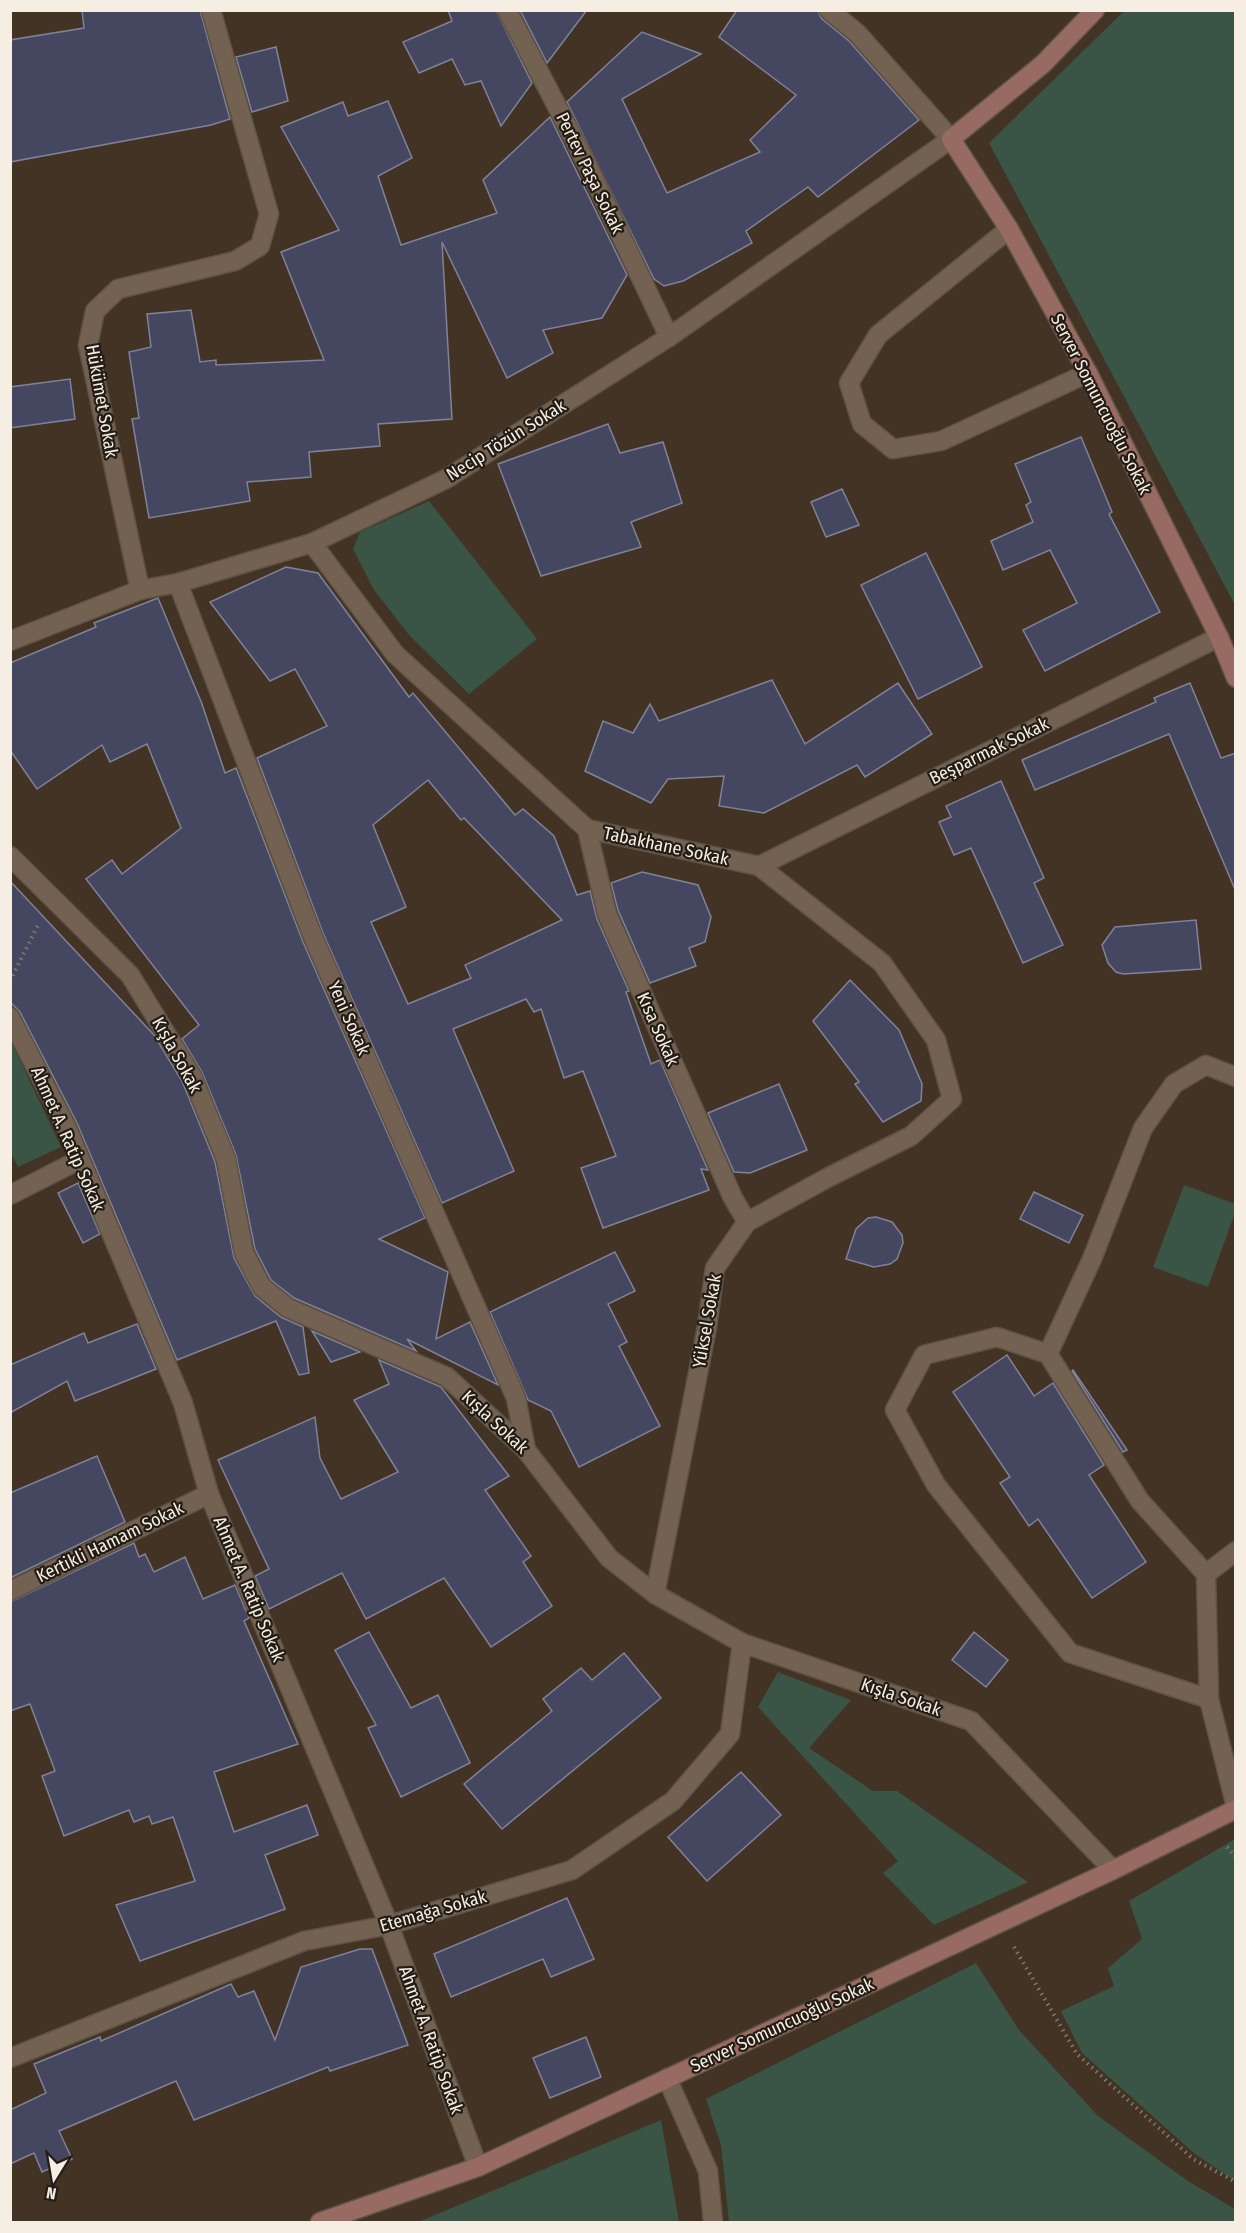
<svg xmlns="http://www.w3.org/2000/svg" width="1246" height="2233" viewBox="0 0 1246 2233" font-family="'Fira Sans Condensed',sans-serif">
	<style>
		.green { fill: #3a5446 }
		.building { fill: #454760; stroke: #808298; stroke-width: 1.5; fill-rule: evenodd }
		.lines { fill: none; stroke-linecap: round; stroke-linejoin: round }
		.lane-casing { stroke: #5e5244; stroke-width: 21 }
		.street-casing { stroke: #5e5244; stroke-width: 21 }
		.secondary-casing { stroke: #5e5244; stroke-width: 21 }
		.path { stroke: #86796c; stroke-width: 4; stroke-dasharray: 1.5 4.5; stroke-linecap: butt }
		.lane { stroke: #736251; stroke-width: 18 }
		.street { stroke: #736251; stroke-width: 18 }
		.secondary { stroke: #976b61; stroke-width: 18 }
		.labels { text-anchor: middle; stroke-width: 4.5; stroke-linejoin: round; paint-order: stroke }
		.street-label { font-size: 18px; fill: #f6ede3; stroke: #231d16 }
	</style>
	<rect width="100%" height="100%" fill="#423324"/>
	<g class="green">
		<polygon points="1124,11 1235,11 1235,605 989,143"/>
		<polygon points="429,501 537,639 469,694 409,635 374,590 353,549 360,532"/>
		<polygon points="10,1039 61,1147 18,1167 11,1153"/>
		<polygon points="1184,1185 1235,1204 1235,1213 1208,1287 1153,1267"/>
		<polygon points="778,1672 851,1700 809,1748 873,1791 897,1791 1028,1882 934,1925 883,1873 898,1861 758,1707"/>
		<polygon points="1235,1839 1235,2181 1195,2154 1082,2053 1061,2011 1114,1986 1108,1968 1142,1939 1129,1901"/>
		<polygon points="976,1963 1019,2030 1098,2116 1188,2181 1235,2209 1235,2222 729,2222 721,2145 706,2099"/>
		<polygon points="661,2120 679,2222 418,2222"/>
	</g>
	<g class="building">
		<polygon points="82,10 200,10 230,119 211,125 10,162 10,40 84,28"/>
		<polygon points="448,10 496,10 532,83 501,126 481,81 465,85 452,59 419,73 403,42 452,21"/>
		<polygon points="520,10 587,10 547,63"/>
		<polygon points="737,10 818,10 821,18 849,41 919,120 818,197 808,187 746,231 752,243 683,281 664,286 654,279 567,102 642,32 701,54 622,99 667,193 760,152 750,140 796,95 719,37"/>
		<polygon points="276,47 288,101 252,112 236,57"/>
		<polygon points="388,101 412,158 378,176 401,245 497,213 483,180 550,117 627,275 602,318 543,330 553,353 507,378 442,242 452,419 378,424 380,446 309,452 311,477 247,482 250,501 149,518 132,419 139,418 129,352 151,347 147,314 191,310 200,362 216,360 216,365 324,360 281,252 339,230 281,127 343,102 348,116"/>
		<polygon points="70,379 75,419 10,428 10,387"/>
		<polygon points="608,424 620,453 663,442 682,503 631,522 641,547 541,576 498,464"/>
		<polygon points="1081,437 1112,512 1109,514 1160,612 1045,671 1023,630 1077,603 1050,550 1003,570 991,541 1033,522 1026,505 1031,502 1015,464"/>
		<polygon points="842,489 859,525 826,537 811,502"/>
		<polygon points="926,553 982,667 918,699 861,585"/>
		<path d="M286 567 318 573 409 697 413 693 515 815 523 809 554 836 577 895 590 891 597 919 629 991 626 992 651 1064 660 1060 708 1170 701 1169 709 1190 603 1228 581 1168 616 1156 583 1071 564 1078 541 1009 534 1012 526 999 453 1029 514 1171 442 1203 323 933 257 758 327 726 295 669 270 681 210 602ZM428 780 461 820 464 818 562 920 465 965 471 978 408 1004 371 922 406 907 373 825Z"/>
		<polygon points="158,598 202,704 225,773 236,768 303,942 425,1218 379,1239 448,1272 436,1339 470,1322 498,1385 407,1339 416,1351 294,1298 271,1280 255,1249 236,1155 202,1072 182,1039 199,1025 86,879 112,860 122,874 181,828 147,744 110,762 102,745 37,789 10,750 10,663 96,627 94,623"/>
		<polygon points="772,680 805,744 898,683 932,734 865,777 857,765 764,813 719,806 724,776 668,779 651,803 585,771 603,721 633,733 650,704 659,721"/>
		<polygon points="1190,683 1221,758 1236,753 1236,892 1169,734 1035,790 1022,760 1156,702 1154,698"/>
		<polygon points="1001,781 1044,878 1034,883 1063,945 1023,963 971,848 954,855 939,822 951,817 946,806"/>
		<polygon points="642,872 698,885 711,917 705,942 689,948 696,966 650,983 618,910 611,883"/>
		<polygon points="10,881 154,1035 182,1081 215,1162 234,1258 255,1296 281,1317 303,1327 309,1373 299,1375 276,1321 177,1360 77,1123 20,1012 10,1002"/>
		<polygon points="1196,920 1201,969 1123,974 1116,972 1108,963 1102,945 1115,927"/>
		<polygon points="850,980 899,1030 922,1084 921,1101 883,1122 855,1084 859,1082 813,1021"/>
		<polygon points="779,1084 807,1150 750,1173 734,1172 708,1113"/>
		<polygon points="78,1183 100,1234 83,1243 58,1193"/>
		<polygon points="1034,1192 1083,1215 1069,1243 1020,1219"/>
		<polygon points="876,1217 892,1222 902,1235 903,1243 897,1259 890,1264 874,1267 846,1259 856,1229 868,1218"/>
		<polygon points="615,1252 635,1291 608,1304 627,1342 619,1346 660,1426 579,1467 551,1411 528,1400 490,1312"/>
		<polygon points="137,1324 156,1369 75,1401 67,1381 10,1413 10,1365 84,1333 88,1343"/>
		<polygon points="312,1331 360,1352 331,1362"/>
		<polygon points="1007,1355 1034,1396 1053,1383 1104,1465 1089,1475 1146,1562 1092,1598 1038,1519 1029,1526 1000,1483 1010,1477 953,1392"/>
		<polygon points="379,1360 441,1387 509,1476 485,1490 531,1556 523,1562 552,1606 491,1647 444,1578 366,1619 342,1573 269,1609 255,1576 269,1569 218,1460 315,1417 320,1458 341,1499 398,1472 354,1400 389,1384"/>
		<polygon points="1073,1370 1127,1450 1123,1452 1072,1371"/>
		<polygon points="97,1456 125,1522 10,1578 10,1493"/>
		<polygon points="134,1543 139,1557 145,1554 154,1572 185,1557 203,1599 235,1585 249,1618 244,1621 298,1744 214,1772 234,1832 307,1805 318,1835 265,1855 285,1909 140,1961 116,1905 195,1881 173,1817 152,1824 149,1816 134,1822 129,1810 64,1836 42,1776 55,1771 30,1704 10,1711 10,1602"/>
		<polygon points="369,1632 411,1708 438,1695 470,1763 401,1797 368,1728 376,1725 335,1650"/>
		<polygon points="974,1632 1008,1660 986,1687 952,1660"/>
		<polygon points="624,1653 661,1698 502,1829 464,1784 552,1711 543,1699 581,1668 592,1680"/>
		<polygon points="741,1772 781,1815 707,1881 668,1837"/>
		<polygon points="567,1898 594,1959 551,1977 543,1959 451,1997 434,1954"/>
		<polygon points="360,1949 372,1949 408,2045 330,2071 328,2067 194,2120 176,2081 59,2131 72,2159 42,2172 34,2153 10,2164 10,2110 46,2093 34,2064 100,2037 101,2041 231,1984 238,1997 254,1991 275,2040 301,1967"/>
		<polygon points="586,2037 601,2077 550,2098 533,2058"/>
	</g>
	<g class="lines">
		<g class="lane-casing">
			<g id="lane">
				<polyline points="1009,229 878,335 849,383 862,424 893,449 941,441 1088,373"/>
				<polyline points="1048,1354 1092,1259 1143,1128 1174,1084 1206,1065 1236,1077"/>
				<polyline points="1206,1574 1236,1551"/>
				<polyline points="1209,1699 1070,1653 936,1485 895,1410 924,1355 997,1337 1048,1354 1140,1501 1206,1574 1209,1699 1236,1807"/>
				<polyline points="667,2078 708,2171 713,2222"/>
			</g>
		</g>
		<g class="street-casing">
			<g id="street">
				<polyline points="507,10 589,168 669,337"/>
				<polyline points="312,543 395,654 587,829 759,866 882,963 936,1040 952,1099 911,1136 827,1178 747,1222 715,1268 707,1327 655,1594"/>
				<polyline points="178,583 313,937 516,1398 526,1450"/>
				<polyline points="140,590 88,345 95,311 118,289 235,261 260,246 269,214 211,10"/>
				<polyline points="10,641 140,590 178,583 312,543 446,479 669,337 951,139 857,33 829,10"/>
				<polyline points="587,829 607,914 733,1198 747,1222"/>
				<polyline points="10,856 130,975 192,1076 226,1159 244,1253 262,1287 288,1308 447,1377 526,1450 609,1558 655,1594 742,1643 971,1721 1113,1870"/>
				<polyline points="759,866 1219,637"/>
				<polyline points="10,1017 67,1128 183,1403 209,1494 389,1925 478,2167"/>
				<polyline points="10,1195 79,1160"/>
				<polyline points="10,1591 209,1494"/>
				<polyline points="10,2058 304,1941 389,1925 572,1870 673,1801 730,1734 742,1643"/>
			</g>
		</g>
		<g class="secondary-casing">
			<g id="secondary">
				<polyline points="1095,10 1043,64 951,139 1009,229 1088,373 1219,637 1236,678"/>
				<polyline points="320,2222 478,2167 1113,1870 1236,1809"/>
			</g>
		</g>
		<g class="path">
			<polyline points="10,981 38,925"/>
			<polyline points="1227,1847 1236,1858"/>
			<polyline points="1014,1947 1077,2054 1193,2159 1236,2182"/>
		</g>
		<use href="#lane" class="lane"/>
		<use href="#street" class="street"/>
		<use href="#secondary" class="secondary"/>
	</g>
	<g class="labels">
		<g class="street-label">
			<text transform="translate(590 173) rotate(64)" y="6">Pertev Paşa Sokak</text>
			<text transform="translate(102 401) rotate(80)" y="6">Hükümet Sokak</text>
			<text transform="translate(1101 404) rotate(63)" y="6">Server Somuncuoğlu Sokak</text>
			<text transform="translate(506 440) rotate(-32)" y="6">Necip Tözün Sokak</text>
			<text transform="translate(989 751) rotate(-26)" y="6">Beşparmak Sokak</text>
			<text transform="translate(666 846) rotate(12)" y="6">Tabakhane Sokak</text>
			<text transform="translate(349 1018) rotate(66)" y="6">Yeni Sokak</text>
			<text transform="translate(658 1029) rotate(66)" y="6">Kısa Sokak</text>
			<text transform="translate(177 1055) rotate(61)" y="6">Kışla Sokak</text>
			<text transform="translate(68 1139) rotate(66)" y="6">Ahmet A. Ratip Sokak</text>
			<text transform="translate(707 1321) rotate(-80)" y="6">Yüksel Sokak</text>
			<text transform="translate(495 1422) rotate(43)" y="6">Kışla Sokak</text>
			<text transform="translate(110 1542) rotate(-26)" y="6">Kertikli Hamam Sokak</text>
			<text transform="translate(249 1589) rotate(67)" y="6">Ahmet A. Ratip Sokak</text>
			<text transform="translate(901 1697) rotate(19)" y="6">Kışla Sokak</text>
			<text transform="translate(433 1911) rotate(-16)" y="6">Etemağa Sokak</text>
			<text transform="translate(782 2025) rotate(-25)" y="6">Server Somuncuoğlu Sokak</text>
			<text transform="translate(431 2040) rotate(70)" y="6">Ahmet A. Ratip Sokak</text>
		</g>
	</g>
	<rect width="1246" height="2233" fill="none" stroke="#f6ede3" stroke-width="24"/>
	<g transform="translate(54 2179) rotate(191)" stroke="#231d16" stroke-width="4.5" paint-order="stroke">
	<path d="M0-4.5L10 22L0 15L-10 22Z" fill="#f6ede3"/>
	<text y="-9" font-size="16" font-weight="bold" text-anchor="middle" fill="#f6ede3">N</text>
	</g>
</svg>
